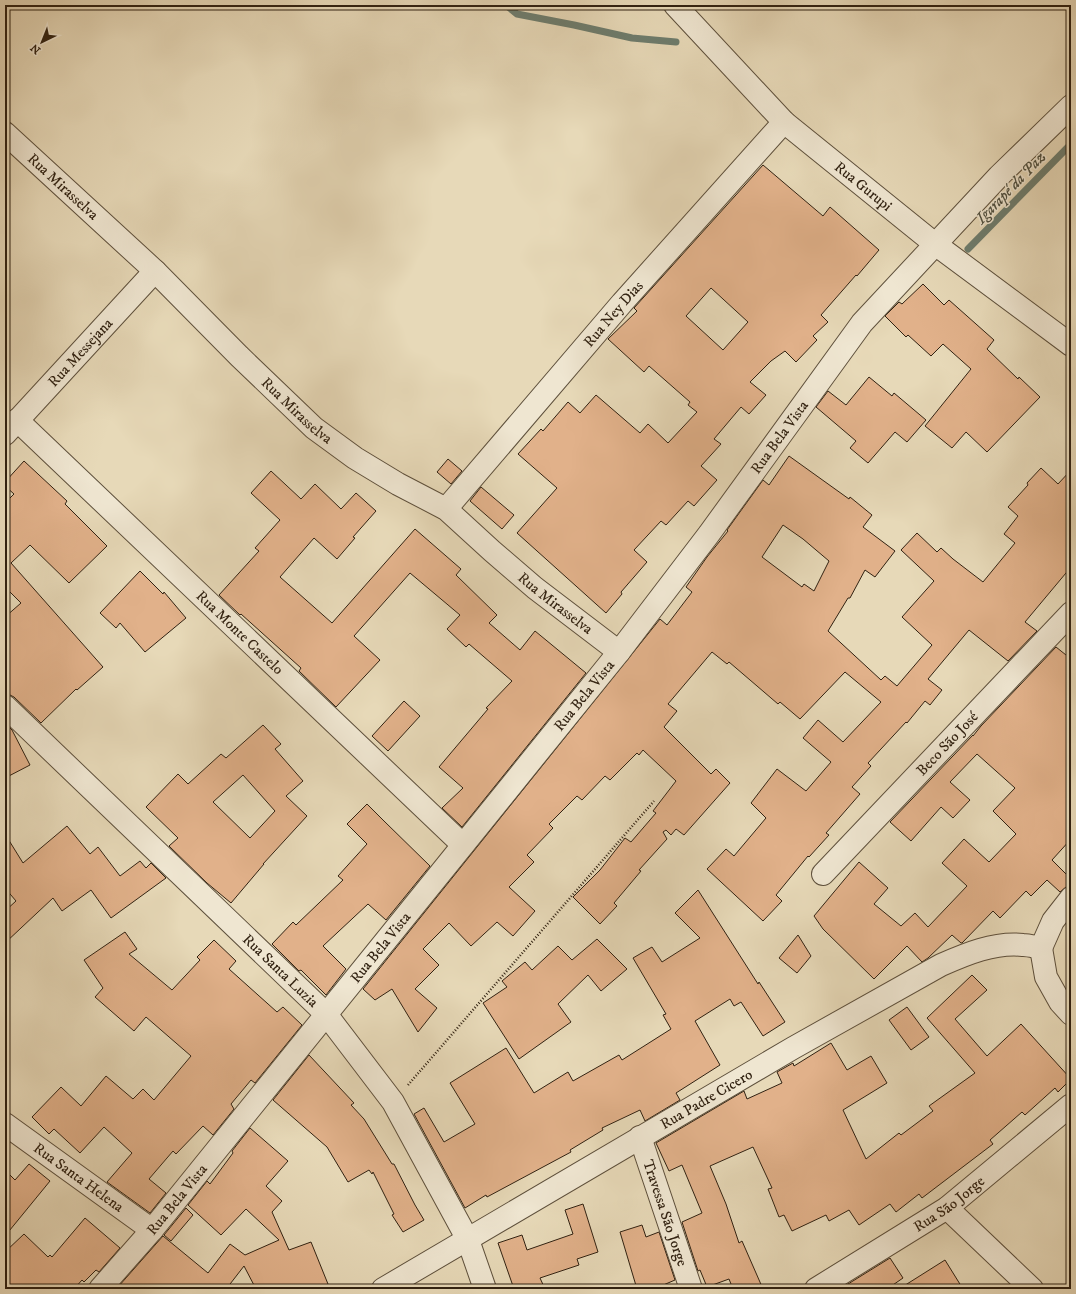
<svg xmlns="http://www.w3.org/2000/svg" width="1076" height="1294" viewBox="0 0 1076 1294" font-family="'IM FELL DW Pica',serif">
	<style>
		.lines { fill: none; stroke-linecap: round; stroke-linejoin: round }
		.stream { stroke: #6e7d6e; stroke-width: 7 }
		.building { fill: #e1b18a; stroke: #312212; fill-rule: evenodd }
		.minor-casing { stroke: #5e503c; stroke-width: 24 }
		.path { stroke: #312212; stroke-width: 2.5; stroke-dasharray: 1 2; stroke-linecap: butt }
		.minor { stroke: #efe6d1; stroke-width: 22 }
		.labels { text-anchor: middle; stroke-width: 3; stroke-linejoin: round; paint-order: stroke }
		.street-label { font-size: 15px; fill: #312212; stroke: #efe6d1 }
		.water-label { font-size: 16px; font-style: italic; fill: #505040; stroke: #efe6d1 }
	</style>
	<rect width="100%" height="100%" fill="#e7d9b8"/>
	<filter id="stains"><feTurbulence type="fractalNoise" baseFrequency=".005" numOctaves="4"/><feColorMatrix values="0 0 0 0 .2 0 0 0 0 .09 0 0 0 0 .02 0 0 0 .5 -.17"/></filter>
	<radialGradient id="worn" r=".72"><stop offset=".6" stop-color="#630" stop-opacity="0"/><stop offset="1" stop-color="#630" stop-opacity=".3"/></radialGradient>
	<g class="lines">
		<g class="stream">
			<polyline points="506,5 517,14 574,25 632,38 676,42"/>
			<polyline points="968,249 1071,144"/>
		</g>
	</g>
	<g class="building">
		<path d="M763 165 823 216 830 207 879 250 857 276 856 275 821 315 828 322 813 336 817 340 796 362 785 351 771 361 750 382 766 395 749 414 741 407 714 439 721 444 701 466 717 480 694 506 688 501 666 525 661 521 634 550 647 562 621 592 622 594 606 613 517 533 557 488 518 454 541 429 543 431 568 402 580 413 596 395 640 433 648 424 668 443 697 412 688 405 690 402 649 366 644 372 608 339 637 311 634 308ZM711 288 748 322 723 350 686 316Z"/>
		<polygon points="923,284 944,305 949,300 994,340 987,349 1018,379 1019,377 1040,397 987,452 966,432 952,448 925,426 971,369 943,344 931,356 908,335 906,337 885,316 899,302 902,304"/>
		<polygon points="869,377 892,396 894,393 926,420 907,442 895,432 868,463 850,448 856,441 816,407 828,391 846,405"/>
		<path d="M789 456 849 499 850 497 872 515 863 527 895 551 875 577 865 570 850 598H848L828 631 881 680 885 676 897 686 932 645 902 617 934 581 901 550 917 533 937 552 941 548 953 559 983 582 1015 543 1004 534 1018 516 1008 507 1028 485 1027 483 1041 468 1058 484 1071 470V567L1025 622 1037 631 1008 661 969 630 928 679 942 690 930 705 925 701 907 723 906 722 868 763 871 766 852 787 860 794 826 833 829 835 809 857 808 856 776 895 782 901 763 921 707 869 726 849 734 856 766 818 751 803 777 769 806 791 831 762 803 738 818 720 843 742 881 702 845 672 800 719 780 702 778 704 729 662 727 664 712 652 668 704 677 711 664 727 711 774 716 769 730 783 684 835 676 829 671 835 666 830 663 832 667 839 639 870 641 871 614 903 617 906 600 924 573 897 600 870 625 838 631 842 656 813 653 811 676 781 643 750 639 755 637 753 610 780 605 776 582 800 577 796 549 824 553 828 527 855 534 862 509 887 535 911 513 936 497 922 471 946 449 923 423 949 439 965 415 989 437 1008 418 1032 392 989 375 1000 363 989 660 619 667 625 692 592 686 587 707 557 728 531 727 530 763 480 769 485ZM783 525 803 539 829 561 814 591 804 584 802 587 762 557Z"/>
		<polygon points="448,459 462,471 451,484 437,472"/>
		<polygon points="24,461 67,501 65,504 107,546 69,583 30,545 11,563 103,667 77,690 76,689 41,723 14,697 8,694 5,694 5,617 21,603 5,587 5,503 14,494 5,486 5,482"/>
		<polygon points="271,471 301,499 315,484 341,509 356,493 376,511 353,537 355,538 337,559 314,538 280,577 332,623 415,529 461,569 456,575 497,615 489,623 520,650 535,631 586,673 462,827 442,808 463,788 439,767 488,709 486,708 512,681 469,644 466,647 447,629 460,615 410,573 354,636 380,660 336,707 299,671 301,668 241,614 240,615 219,595 259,551 255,548 280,520 251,493"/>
		<polygon points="481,487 514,515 502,529 470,501"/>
		<polygon points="140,571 163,594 164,592 186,618 145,652 120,623 116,628 100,613"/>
		<polygon points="1056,647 1071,659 1071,839 1052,860 1071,879 1071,886 1066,887 1060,892 1047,880 1031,896 1026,891 1000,918 993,911 962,943 961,943 952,935 928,958 922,962 907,946 874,979 823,929 814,916 859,862 888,888 874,904 901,926 915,913 928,927 967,886 942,863 964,839 989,862 1016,834 993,811 1015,788 977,754 950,782 970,800 953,818 941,807 911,841 890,822 973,735 973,736 981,726"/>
		<polygon points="404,701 420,716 388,751 372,736"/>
		<polygon points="5,723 12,730 30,765 5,778"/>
		<path d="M263 725 281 744 275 749 303 781 286 796 307 816 263 864H264L231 903 207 883 169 846 178 838 146 807 178 774 188 784 221 754 226 758ZM243 775 275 811 250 838 213 802Z"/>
		<polygon points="367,804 384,821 430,866 386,920 368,904 323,946 346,969 326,995 301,970 299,971 272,944 293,922 296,925 343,880 338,876 367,844 347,824"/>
		<polygon points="67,826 90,854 98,847 120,876 140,861 146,868 151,863 166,878 111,918 91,890 62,911 53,898 5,943 5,911 16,901 5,888 5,834 23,863"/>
		<polygon points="698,890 758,984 759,982 785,1022 763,1036 741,1002 734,1006 730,999 695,1021 720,1065 676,1093 680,1100 645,1121 640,1110 602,1128 603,1130 570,1150 571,1152 487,1197 486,1195 465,1208 414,1114 424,1108 444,1142 475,1124 450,1083 506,1048 534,1093 568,1072 573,1081 619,1055 622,1060 671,1029 663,1015 666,1014 633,958 652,947 662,962 700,938 675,913"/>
		<polygon points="125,932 137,949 129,954 172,990 200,960 197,957 214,940 236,961 229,969 277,1012 283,1007 302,1025 255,1083 251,1080 231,1104 234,1109 213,1135 203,1126 176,1154 173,1151 149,1179 166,1193 150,1213 107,1182 132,1153 104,1127 80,1153 54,1129 49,1134 32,1117 61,1087 81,1106 106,1076 133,1099 143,1089 154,1100 191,1056 146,1017 134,1031 95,997 103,988 84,960"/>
		<polygon points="798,935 811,956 797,973 779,958"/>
		<polygon points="597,939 627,969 601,991 588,975 558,1004 571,1022 519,1059 483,1003 507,987 502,981 525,962 532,970 558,946 572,960"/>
		<polygon points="972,975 987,990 955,1019 987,1056 1021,1024 1071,1079 1058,1092 1055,1088 1025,1115 1022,1112 990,1140 993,1144 922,1198 919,1194 896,1212 890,1204 859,1225 849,1210 829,1221 826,1215 792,1231 784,1215 779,1217 768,1189 772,1188 753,1147 710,1166 726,1204 739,1243 742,1241 763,1289 733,1289 729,1279 707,1287 700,1270 698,1271 682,1222 702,1213 682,1165 669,1171 656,1143 744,1091 747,1099 782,1083 777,1072 793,1063 794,1066 831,1043 847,1070 871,1056 887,1083 843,1110 866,1159 899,1133 901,1135 933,1111 929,1106 975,1073 927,1018"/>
		<polygon points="907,1007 929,1037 911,1050 889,1020"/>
		<polygon points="309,1055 354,1103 351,1105 364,1119 392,1164 394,1164 415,1205 424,1220 403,1232 392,1215 394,1214 373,1172 372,1174 369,1170 348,1182 327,1147 273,1100"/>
		<polygon points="250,1128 288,1161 266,1186 282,1201 272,1212 289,1250 311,1242 330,1289 256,1289 244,1266 227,1288 228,1289 120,1289 118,1287 163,1236 208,1273 230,1244 245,1255 279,1240 246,1209 221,1235 188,1205 207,1181 210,1184 233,1153 232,1151"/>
		<polygon points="29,1164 50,1181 5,1236 5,1170 15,1180"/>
		<polygon points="583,1204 598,1252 577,1259 579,1265 540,1278 545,1289 514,1289 498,1243 522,1235 527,1250 573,1234 565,1210"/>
		<polygon points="186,1208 193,1215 171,1241 164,1235"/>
		<polygon points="85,1218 120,1248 99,1272 96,1270 84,1282 82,1280 74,1289 5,1289 5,1252 24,1234 48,1257 50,1255 52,1257"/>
		<polygon points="642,1225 646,1237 659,1232 675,1280 654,1289 637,1289 620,1232"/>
		<polygon points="890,1258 903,1278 887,1289 840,1289"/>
		<polygon points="945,1260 963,1289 899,1289"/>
	</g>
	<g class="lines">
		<g class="minor-casing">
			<g id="minor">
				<path id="s1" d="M675 5 784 122 935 244 1071 345"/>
				<path id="s2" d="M5 133 155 271 239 356 314 428 355 458 398 484 446 509 492 551 535 588 619 652"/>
				<path id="s3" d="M17 420 463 845"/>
				<path id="s4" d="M5 434 155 271"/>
				<path id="s5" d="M446 509 622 303 784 122"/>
				<path id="s6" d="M5 706 326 1014 393 1102 468 1240 485 1289"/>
				<path id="s7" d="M823 874 1071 613"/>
				<polyline points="1041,948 1046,977 1060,1002 1071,1014"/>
				<polyline points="1041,948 1053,921 1071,898"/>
				<path id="s8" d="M5 1124 152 1230"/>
				<path id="s9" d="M640 1137 691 1289"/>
				<polyline points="947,1208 1032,1289"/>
				<path id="s10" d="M100 1289 152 1230 619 652 709 534 862 323 999 176 1071 106"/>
				<path id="s11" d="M383 1289 793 1048 941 965C966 954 994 942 1023 945 1029 945 1035 947 1041 948"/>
				<path id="s12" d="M816 1289 947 1208 1071 1105"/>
			</g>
		</g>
		<polyline class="path" points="408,1085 654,801"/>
		<use href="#minor" class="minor"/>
	</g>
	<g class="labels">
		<g class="street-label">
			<text dy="5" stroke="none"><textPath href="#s1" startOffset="262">Rua Gurupi</textPath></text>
			<text dy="5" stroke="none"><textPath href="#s2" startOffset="79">Rua Mirasselva</textPath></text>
			<text dy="5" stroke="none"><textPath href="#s5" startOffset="257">Rua Ney Dias</textPath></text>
			<text dy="5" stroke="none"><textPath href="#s4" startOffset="111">Rua Messejana</textPath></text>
			<text dy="5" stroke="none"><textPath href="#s2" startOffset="403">Rua Mirasselva</textPath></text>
			<text dy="5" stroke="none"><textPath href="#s10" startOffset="1090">Rua Bela Vista</textPath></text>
			<text dy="5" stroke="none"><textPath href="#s2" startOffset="727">Rua Mirasselva</textPath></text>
			<text dy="5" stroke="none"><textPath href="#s3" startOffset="308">Rua Monte Castelo</textPath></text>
			<text dy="5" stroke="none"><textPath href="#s10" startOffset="766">Rua Bela Vista</textPath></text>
			<text dy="5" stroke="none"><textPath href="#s7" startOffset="180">Beco São José</textPath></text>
			<text dy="5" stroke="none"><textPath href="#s10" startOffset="442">Rua Bela Vista</textPath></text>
			<text dy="5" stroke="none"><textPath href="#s6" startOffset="382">Rua Santa Luzia</textPath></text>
			<text dy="5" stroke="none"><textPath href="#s11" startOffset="375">Rua Padre Cicero</textPath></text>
			<text dy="5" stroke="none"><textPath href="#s8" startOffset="91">Rua Santa Helena</textPath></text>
			<text dy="5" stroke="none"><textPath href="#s10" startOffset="118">Rua Bela Vista</textPath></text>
			<text dy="5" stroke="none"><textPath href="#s12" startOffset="158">Rua São Jorge</textPath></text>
			<text dy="5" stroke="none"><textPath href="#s9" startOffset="80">Travessa São Jorge</textPath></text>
		</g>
		<g class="water-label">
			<text transform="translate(1010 187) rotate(-46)" y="6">Igarapé da Paz</text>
		</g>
	</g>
	<rect width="1076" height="1294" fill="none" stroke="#e7d9b8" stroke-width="20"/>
	<rect x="6" y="6" width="1064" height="1282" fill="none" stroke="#312212" stroke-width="2"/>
	<rect x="10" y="10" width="1056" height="1274" fill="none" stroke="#312212"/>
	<g transform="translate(42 42) rotate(223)" stroke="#efe6d1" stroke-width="3" paint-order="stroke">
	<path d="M0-3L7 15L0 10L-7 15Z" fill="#312212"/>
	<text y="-6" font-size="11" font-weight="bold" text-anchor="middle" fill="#312212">N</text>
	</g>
	<rect width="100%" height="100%" filter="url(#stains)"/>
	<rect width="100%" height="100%" fill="url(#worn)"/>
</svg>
